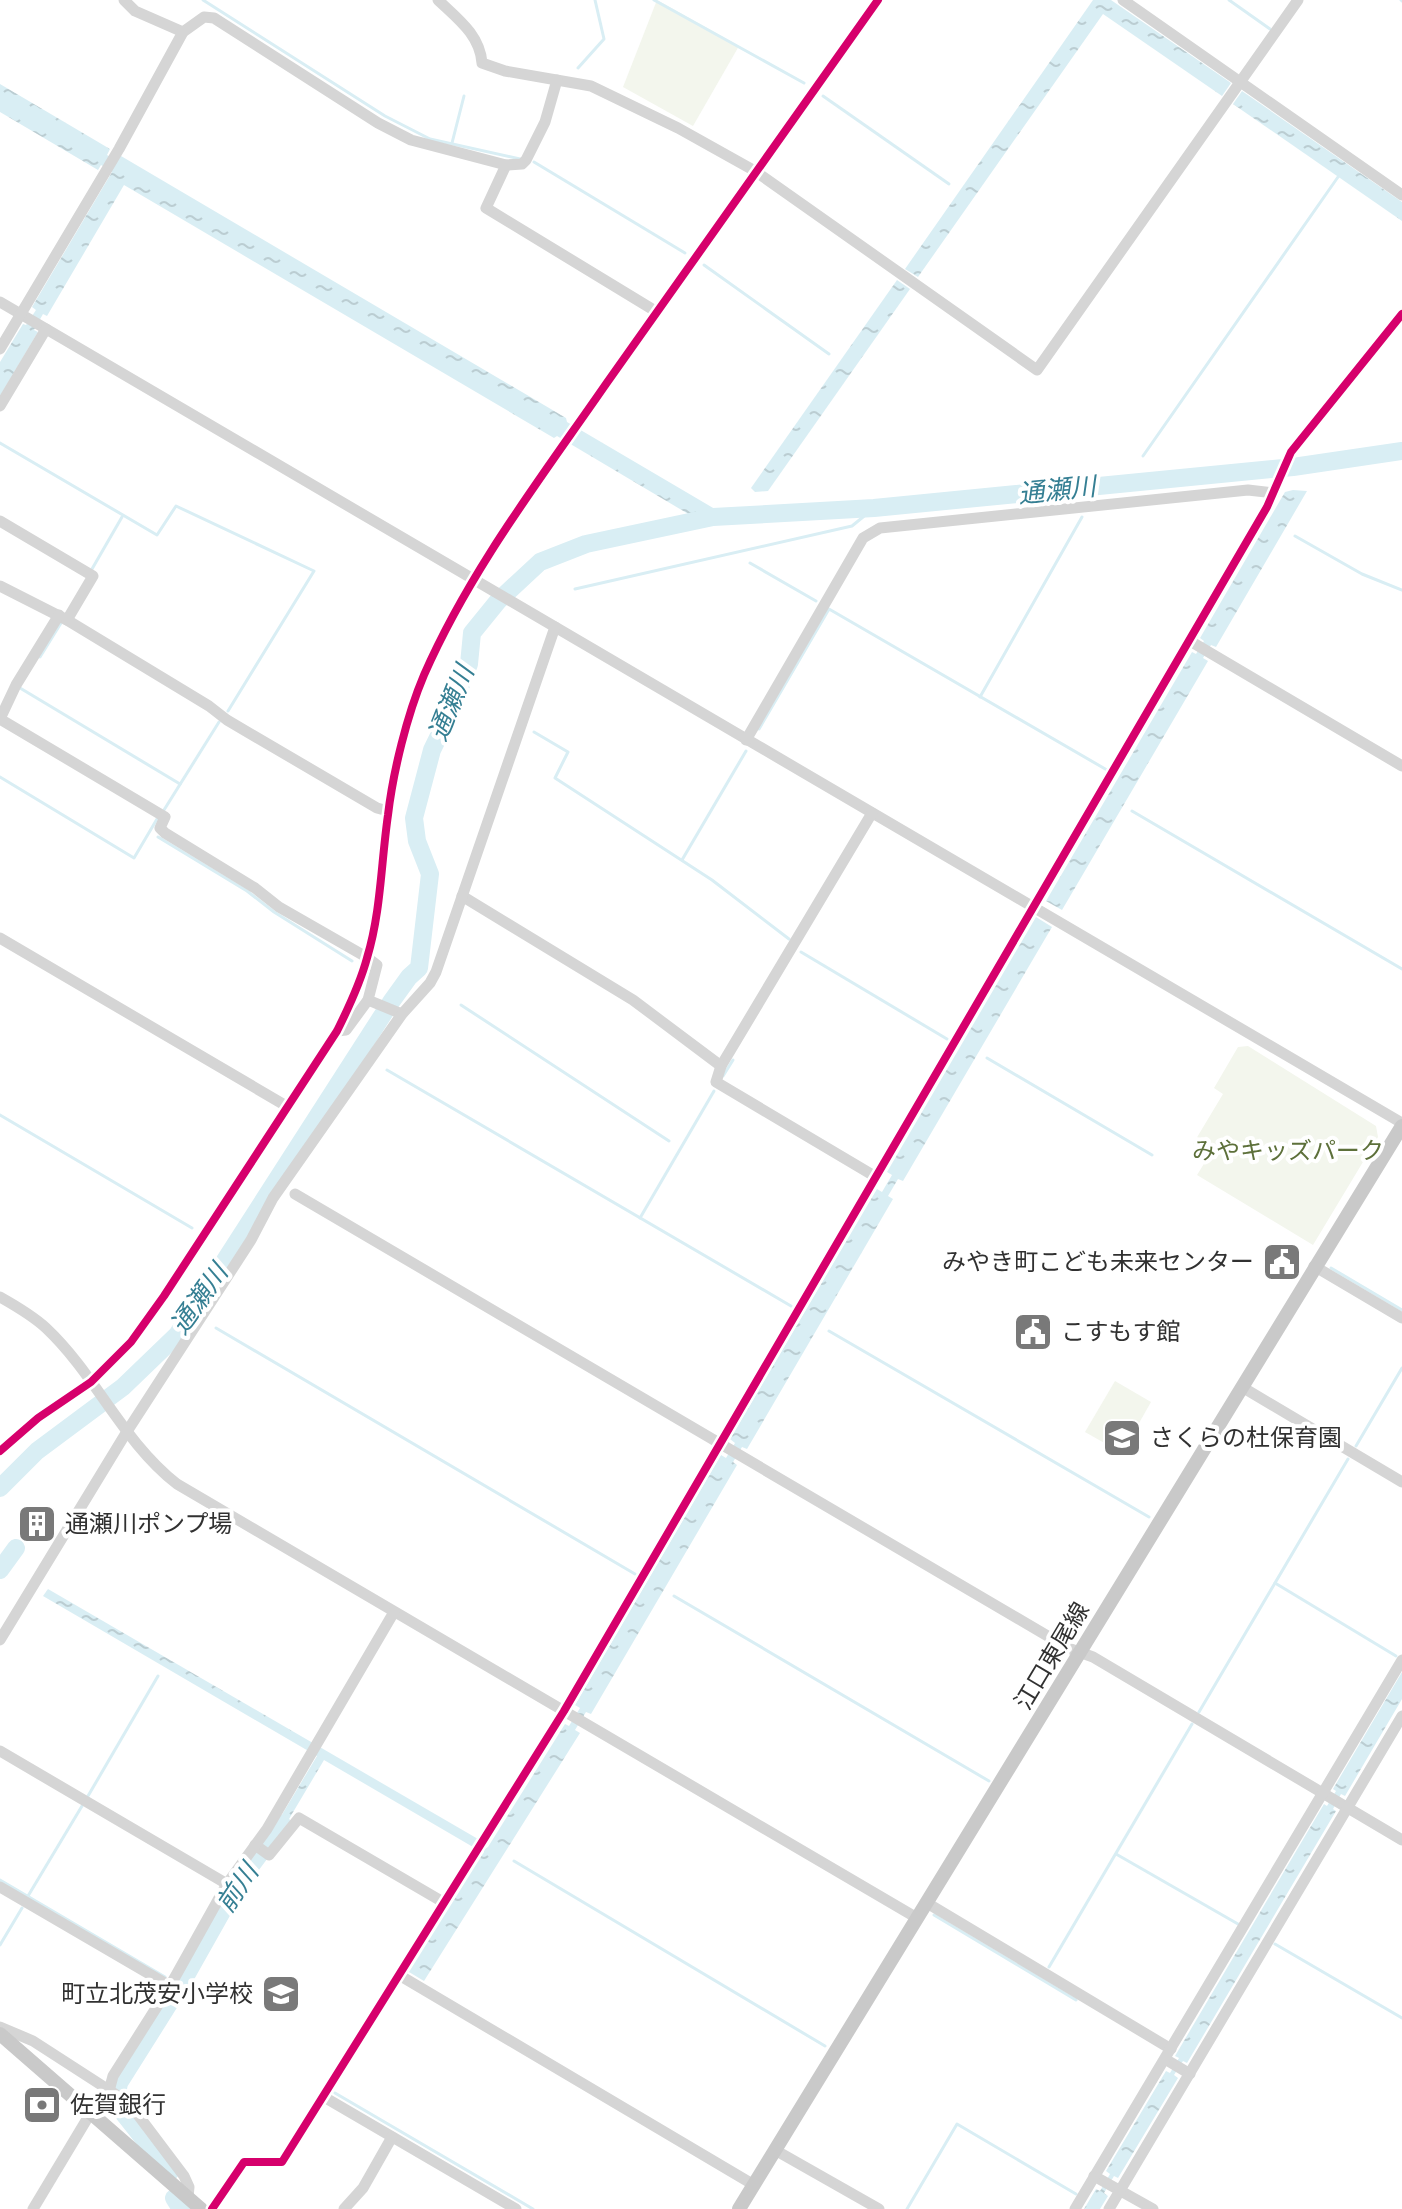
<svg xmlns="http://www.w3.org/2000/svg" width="1402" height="2209" viewBox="0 0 1402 2209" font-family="Commissioner,'Noto Sans JP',sans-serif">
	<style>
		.park { fill: #f3f6ed }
		.water { fill: url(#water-ripples) }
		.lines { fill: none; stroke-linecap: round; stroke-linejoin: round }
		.stream { stroke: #d9eef4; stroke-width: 3 }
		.river { stroke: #d9eef4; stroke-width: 18 }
		.minor { stroke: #d5d5d5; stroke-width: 11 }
		.major { stroke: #c9c9c9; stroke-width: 14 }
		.cycleway-casing { stroke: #fff; stroke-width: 13 }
		.cycleway { stroke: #d6006c; stroke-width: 8 }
		.labels { text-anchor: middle; stroke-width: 8; stroke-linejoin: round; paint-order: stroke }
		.park-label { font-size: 24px; fill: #5d703a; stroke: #fff }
		.poi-label { font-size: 24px; fill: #313131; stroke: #fff; text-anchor: start }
		.street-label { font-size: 24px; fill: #313131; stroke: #fff }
		.water-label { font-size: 26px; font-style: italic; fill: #357f93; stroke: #fff }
	</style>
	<defs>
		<pattern id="water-ripples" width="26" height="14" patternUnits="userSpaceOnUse" patternTransform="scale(2)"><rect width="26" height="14" fill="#d9eef4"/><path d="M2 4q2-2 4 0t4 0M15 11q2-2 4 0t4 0" fill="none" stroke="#bbcdd2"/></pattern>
	</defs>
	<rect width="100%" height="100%" fill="#fff"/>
	<g class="park">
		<polygon points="657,0 739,46 693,126 623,87"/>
		<polygon points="1248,1046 1376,1126 1378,1137 1313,1245 1197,1175 1210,1154 1193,1144 1223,1094 1214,1088 1238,1047"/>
		<polygon points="1115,1381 1151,1402 1122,1453 1085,1432"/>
	</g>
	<g class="water">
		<polygon points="1093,0 1111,0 1231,83 1222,96 1103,14 918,277 905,269"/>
		<polygon points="0,84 110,149 107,155 117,161 121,156 566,418 567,422 720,512 690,515 557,436 554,438 124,185 47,316 43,314 34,330 38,332 0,396 0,362 23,324 26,325 36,310 32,307 112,172 101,165 98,170 0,112"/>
		<polygon points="1242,91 1402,202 1402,221 1233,104"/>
		<polygon points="897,280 910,289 768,491 755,492 751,488"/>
		<polygon points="1293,490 1307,491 1216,647 1211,645 1203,658 1208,661 1062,910 1046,901 1192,652 1196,654 1204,641 1200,638 1285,492"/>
		<polygon points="1036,917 1052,927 903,1181 898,1179 888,1196 893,1199 747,1449 742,1447 733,1462 737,1465 591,1714 586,1712 575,1730 580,1733 424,1981 409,1972 484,1852 483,1850 488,1847 565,1724 569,1726 580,1708 575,1705 721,1455 726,1458 735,1443 730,1439 877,1189 882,1192 892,1175 887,1172"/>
		<polygon points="48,1589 478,1839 473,1847 324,1760 289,1819 268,1845 265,1843 317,1756 43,1596"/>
		<polygon points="1402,1672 1402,1699 1345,1796 1341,1794 1333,1809 1336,1811 1187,2063 1183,2061 1174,2075 1178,2078 1118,2178 1114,2176 1104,2193 1108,2196 1100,2209 1084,2209 1096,2189 1100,2191 1110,2174 1106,2171 1166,2071 1170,2073 1179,2058 1175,2056 1324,1804 1327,1806 1336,1791 1333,1789"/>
	</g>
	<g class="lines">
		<g class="stream">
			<polyline points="203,0 385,116 430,139 520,159"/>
			<polyline points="654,0 804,83"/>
			<polyline points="1229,0 1270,29"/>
			<polyline points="1401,0 1402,1"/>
			<polyline points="578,68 604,39 595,0"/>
			<polyline points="823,96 949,184"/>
			<polyline points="452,143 464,96"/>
			<polyline points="534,162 685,253"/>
			<polyline points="704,265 829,354"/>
			<polyline points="0,443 157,535 176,506 314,571 228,711"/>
			<polyline points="1143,456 1338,177"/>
			<polyline points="703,512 713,517"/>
			<polyline points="1295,536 1362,574 1402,590"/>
			<polyline points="750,563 816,601"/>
			<polyline points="92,569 122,517"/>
			<polyline points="575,589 852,526 874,508"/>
			<polyline points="40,657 61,623"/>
			<polyline points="20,688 180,784"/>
			<polyline points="980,697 1082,517"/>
			<polyline points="759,729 829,609 1107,770"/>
			<polyline points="534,732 568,752 555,778 712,880 789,939"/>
			<polyline points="0,777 134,858 157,819"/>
			<polyline points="164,810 219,722"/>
			<polyline points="1132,811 1402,969"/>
			<polyline points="158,837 247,891 274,912 352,961"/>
			<polyline points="682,860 746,751"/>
			<polyline points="801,952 947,1039"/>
			<polyline points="461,1005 669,1141"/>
			<polyline points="987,1058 1152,1155"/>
			<polyline points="387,1070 791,1306"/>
			<polyline points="723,1076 733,1060"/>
			<polyline points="0,1115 192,1228"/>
			<polyline points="640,1218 714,1091"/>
			<polyline points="1331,1268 1402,1310"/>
			<polyline points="216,1328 635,1574"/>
			<polyline points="829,1331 1149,1517"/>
			<polyline points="1356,1446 1402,1368"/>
			<polyline points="1275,1583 1396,1656"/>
			<polyline points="674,1596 989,1781"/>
			<polyline points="1199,1712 1348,1459"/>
			<polyline points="88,1796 158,1676"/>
			<polyline points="1116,1854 1238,1924"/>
			<polyline points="514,1861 825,2046"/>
			<polyline points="0,1880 165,1977"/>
			<polyline points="28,1896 82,1806"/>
			<polyline points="934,1915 1076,2000"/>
			<polyline points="1275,1944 1402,2018"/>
			<polyline points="0,1945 22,1908"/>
			<polyline points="1049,1967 1192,1724"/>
			<polyline points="335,2093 533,2209"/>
			<polyline points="907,2209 957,2124 1076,2194"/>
		</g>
		<g class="river">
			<polyline points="0,1488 37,1451 123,1387 177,1335 391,1002 409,977 419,968 430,874 417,841 414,818 432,750 450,713 469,664 472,633 498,601 540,562 586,544 713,517 874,508 1293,467 1402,451"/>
			<polyline points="0,1570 16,1548"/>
			<polyline points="170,2172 120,2109 116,2099 119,2083 180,1986 238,1883 282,1824"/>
			<polyline points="174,2198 181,2209"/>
		</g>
		<g class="minor">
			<polyline points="124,0 135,11 183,32"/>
			<path d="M438 0C458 19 480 35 482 63L505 71 591 86 678 128 755 171 1037 370 1298 0"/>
			<polyline points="1123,0 1402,195"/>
			<polyline points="506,165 486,208 657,312"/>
			<polyline points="0,302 1402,1123"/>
			<polyline points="0,349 119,149 183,32 204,17 214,18 378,123 411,140 506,165 522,164 526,160 545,122 557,80"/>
			<polyline points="0,406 46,329"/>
			<polyline points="0,521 93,576 67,620"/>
			<polyline points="0,586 67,620 209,706 227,720 377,808 388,811"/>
			<polyline points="59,615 16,685 0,719 165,817 160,828 165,833 255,888 279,907 368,958 377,965 368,1000 402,1014"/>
			<polyline points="1190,641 1402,766"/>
			<polyline points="746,740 863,538 880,528 1248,490 1274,493"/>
			<polyline points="872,813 721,1066 716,1082 876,1177"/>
			<polyline points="462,896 633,1000 721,1066"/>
			<polyline points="0,938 288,1107"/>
			<polyline points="337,1031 346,1030 368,1000"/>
			<polyline points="295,1194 1068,1648 1093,1657 1402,1840"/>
			<polyline points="1314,1266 1402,1318"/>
			<path d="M0 1297C16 1306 33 1316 46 1328 96 1375 122 1441 177 1484L917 1918"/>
			<polyline points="1242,1387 1402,1482"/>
			<path d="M0 1451 38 1418 91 1382 131 1342 164 1296 337 1031C349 1007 360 984 367 958 381 912 381 863 388 815 393 772 407 715 424 675 470 570 541 478 606 384 696 256 786 128 878 0"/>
			<polyline points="0,1640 126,1433 251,1240 273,1198 402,1014 430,983 436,972 555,627"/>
			<polyline points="0,1751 227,1884"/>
			<polyline points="255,1845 269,1855 299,1818 443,1902"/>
			<polyline points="0,1887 170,1986"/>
			<polyline points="927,1903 1171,2049"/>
			<polyline points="399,1975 754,2185"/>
			<polyline points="0,2027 33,2041 129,2103 184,2176 189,2187 188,2197"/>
			<polyline points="1165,2059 1190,2074"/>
			<polyline points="109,2091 113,2076 170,1986 227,1884 267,1829 394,1612"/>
			<polyline points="324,2097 516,2209"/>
			<polyline points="775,2150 879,2209"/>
			<polyline points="1094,2176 1153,2209"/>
			<polyline points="33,2209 105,2089"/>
			<polyline points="212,2209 244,2162 282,2162 564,1711 1267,507 1291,452 1402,314"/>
			<polyline points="344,2209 363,2188 392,2137"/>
			<polyline points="1075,2209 1402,1660"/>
			<polyline points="1109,2209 1402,1716"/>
		</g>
		<g class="major">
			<polyline points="0,2034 201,2209"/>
			<polyline points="739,2209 1402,1126"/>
		</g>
		<g class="cycleway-casing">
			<g id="cycleway">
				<path d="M0 1451 38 1418 91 1382 131 1342 164 1296 337 1031C349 1007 360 984 367 958 381 912 381 863 388 815 393 772 407 715 424 675 470 570 541 478 606 384 696 256 786 128 878 0"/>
				<polyline points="212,2209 244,2162 282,2162 564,1711 1267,507 1291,452 1402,314"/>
			</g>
		</g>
		<use href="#cycleway" class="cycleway"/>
	</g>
	<defs>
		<g id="civic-square" transform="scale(2)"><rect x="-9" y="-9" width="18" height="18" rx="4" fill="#797979" stroke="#fff"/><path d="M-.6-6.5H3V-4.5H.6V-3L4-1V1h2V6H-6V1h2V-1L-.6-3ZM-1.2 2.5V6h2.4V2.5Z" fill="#fff"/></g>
		<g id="school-square" transform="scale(2)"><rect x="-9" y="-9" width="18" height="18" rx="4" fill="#797979" stroke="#fff"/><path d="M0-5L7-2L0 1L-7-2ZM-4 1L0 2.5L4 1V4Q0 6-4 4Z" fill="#fff"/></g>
		<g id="building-square" transform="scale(2)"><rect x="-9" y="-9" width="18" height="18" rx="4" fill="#797979" stroke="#fff"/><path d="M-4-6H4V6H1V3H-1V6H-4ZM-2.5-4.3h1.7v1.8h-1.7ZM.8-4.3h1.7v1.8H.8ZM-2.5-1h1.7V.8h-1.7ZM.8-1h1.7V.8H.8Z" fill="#fff"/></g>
		<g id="bank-square" transform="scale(2)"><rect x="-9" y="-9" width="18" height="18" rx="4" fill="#797979" stroke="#fff"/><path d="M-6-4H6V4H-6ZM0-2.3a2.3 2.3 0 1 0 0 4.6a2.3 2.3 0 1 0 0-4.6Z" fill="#fff"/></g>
	</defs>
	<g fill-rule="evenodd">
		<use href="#civic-square" x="1282" y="1262"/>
		<use href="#civic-square" x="1033" y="1332"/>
		<use href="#school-square" x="1122" y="1438"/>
		<use href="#building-square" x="37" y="1524"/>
		<use href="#school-square" x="281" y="1994"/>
		<use href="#bank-square" x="42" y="2105"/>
	</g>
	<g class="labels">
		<g class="park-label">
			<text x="1288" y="1159">みやキッズパーク</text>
		</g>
		<g class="poi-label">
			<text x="1254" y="1270" text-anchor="end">みやき町こども未来センター</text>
			<text x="1061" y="1340">こすもす館</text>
			<text x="1150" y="1446">さくらの杜保育園</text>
			<text x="65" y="1532">通瀬川ポンプ場</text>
			<text x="253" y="2002" text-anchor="end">町立北茂安小学校</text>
			<text x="70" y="2113">佐賀銀行</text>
		</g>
		<g class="street-label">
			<text transform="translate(1052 1656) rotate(-59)" y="8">江口東尾線</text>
		</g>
		<g class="water-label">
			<text transform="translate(1057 490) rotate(-6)" y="9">通瀬川</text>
			<text transform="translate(451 703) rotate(-68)" y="9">通瀬川</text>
			<text transform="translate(199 1299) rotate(-55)" y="9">通瀬川</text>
			<text transform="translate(237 1888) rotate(-56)" y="9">前川</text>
		</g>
	</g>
</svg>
